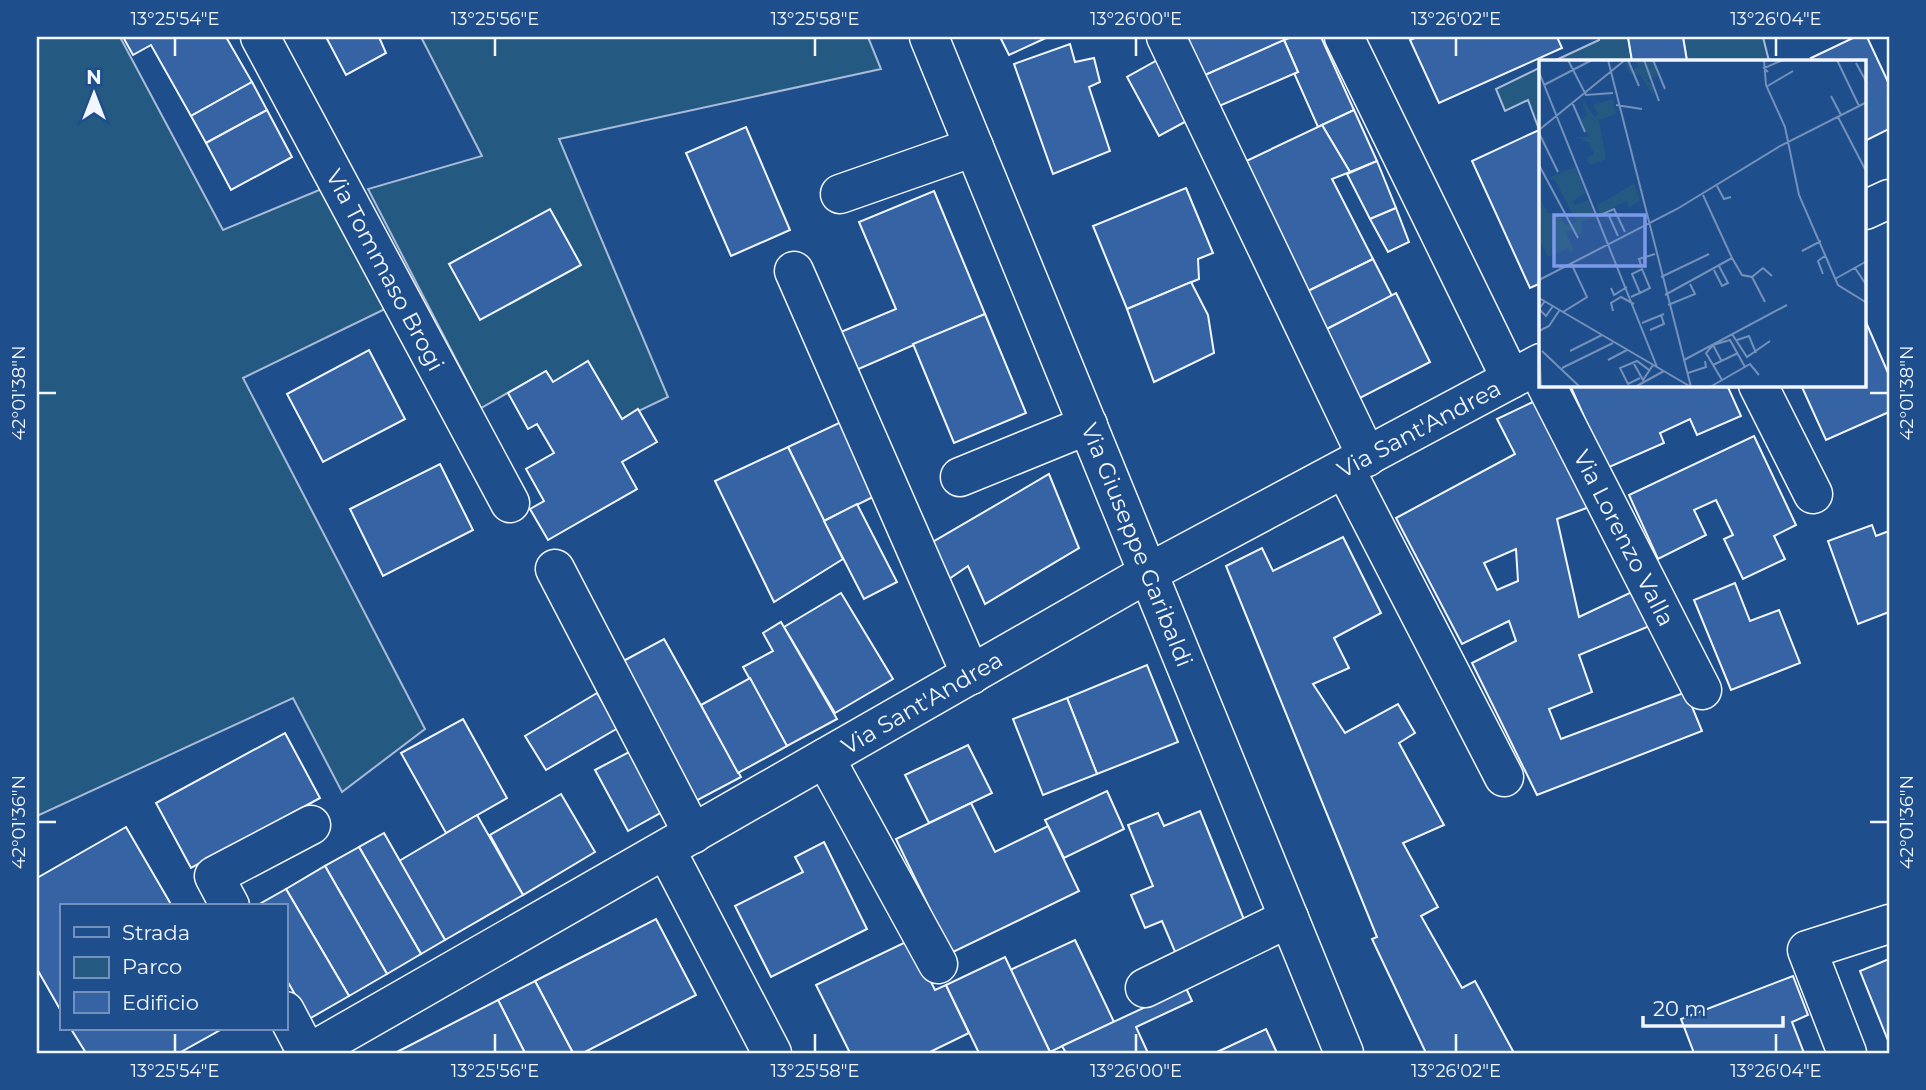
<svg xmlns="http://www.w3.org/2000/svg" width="1926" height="1090" viewBox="0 0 1926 1090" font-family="Montserrat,sans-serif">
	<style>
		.green { fill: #245a82; stroke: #a8bbd7; stroke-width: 2 }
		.building { fill: #3563a3; stroke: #f2f6ff; stroke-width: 2; fill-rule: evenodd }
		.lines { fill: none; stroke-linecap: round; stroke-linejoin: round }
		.minor-casing { stroke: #f2f6ff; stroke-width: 41 }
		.minor { stroke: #1f4e8c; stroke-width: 38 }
		.ticks { fill: none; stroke: #f2f6ff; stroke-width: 2.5 }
		.labels { text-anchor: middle; stroke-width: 5; stroke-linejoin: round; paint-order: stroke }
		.street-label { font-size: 23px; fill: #f2f6ff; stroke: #1f4e8c }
		.inset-road { fill: none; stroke: #7391ba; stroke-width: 2 }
		.view { fill: #7d9aea; fill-opacity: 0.15; stroke: #7d9aea; stroke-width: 3.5 }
		.inset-edge { fill: none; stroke: #f2f6ff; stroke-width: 3.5 }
		.neatline { fill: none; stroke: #f2f6ff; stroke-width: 2.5 }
		.ticks-label { font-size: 18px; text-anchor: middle; fill: #f2f6ff }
	</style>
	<rect width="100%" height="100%" fill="#1f4e8c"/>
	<g class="green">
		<polygon points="37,37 120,37 223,230 324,188 387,308 243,378 425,729 342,792 293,698 37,816"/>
		<polygon points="421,37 868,37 881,69 559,139 668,397 622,419 553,382 546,371 481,408 368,189 482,156"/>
		<polygon points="1599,37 1628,37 1632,61 1554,61 1599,40"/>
		<polygon points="1683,37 1763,37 1769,61 1687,61"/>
		<polygon points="1541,67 1541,135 1528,100 1505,111 1496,89"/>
	</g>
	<g class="building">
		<polygon points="123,37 226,37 252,82 191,116 151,45 133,55"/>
		<polygon points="326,37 379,37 386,53 346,75"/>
		<polygon points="1000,37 1048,37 1009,55"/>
		<polygon points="1178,37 1292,37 1196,79"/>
		<polygon points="1292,37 1321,37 1354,110 1318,127 1294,73 1298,72 1284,40"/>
		<polygon points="1417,37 1557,37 1562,48 1439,103 1410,40"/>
		<polygon points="1628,37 1683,37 1687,61 1632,61"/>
		<polygon points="1855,37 1867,37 1889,84 1889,129 1865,141 1865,61 1813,61 1811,58"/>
		<polygon points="1284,40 1298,72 1210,110 1196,79"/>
		<polygon points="1070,44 1075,62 1094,58 1100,82 1089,87 1110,151 1053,174 1014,64"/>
		<polygon points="1161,58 1194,117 1159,136 1127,77"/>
		<polygon points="252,82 267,110 206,143 191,116"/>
		<polygon points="267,110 292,157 231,190 206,143"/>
		<polygon points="1354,110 1377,161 1350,172 1322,125"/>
		<polygon points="1322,125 1350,172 1332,179 1373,259 1304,293 1240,164"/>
		<polygon points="746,127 790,230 731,256 686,153"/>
		<polygon points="1539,130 1541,283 1530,288 1472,161"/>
		<polygon points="1377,161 1396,208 1370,219 1347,174"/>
		<polygon points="1186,188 1213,253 1198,259 1199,279 1127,309 1093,226"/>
		<polygon points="934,191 985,314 854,371 836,334 896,309 859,222"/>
		<polygon points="1396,208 1409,242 1388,252 1370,219"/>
		<polygon points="550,209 581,265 480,320 449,264"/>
		<polygon points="1373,259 1392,296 1323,331 1304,293"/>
		<polygon points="1191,282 1208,315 1214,353 1154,382 1127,309"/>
		<polygon points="1396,293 1430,362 1358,399 1323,331"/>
		<polygon points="985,314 1026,413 954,443 913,344"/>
		<polygon points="1865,320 1889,375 1889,412 1826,440 1801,385 1865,385"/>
		<polygon points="369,350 405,419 323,462 287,394"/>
		<polygon points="588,361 622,419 638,409 657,442 622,462 637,489 548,540 530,509 544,501 526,469 554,453 537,424 528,429 508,393 546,371 553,382"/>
		<polygon points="1570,385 1727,385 1741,416 1697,435 1690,419 1660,433 1664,443 1607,468"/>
		<path d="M1535 401 1592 506 1557 519 1579 617 1636 590 1652 625 1579 655 1592 692 1549 709 1561 739 1686 692 1702 731 1537 795 1472 663 1516 641 1509 621 1462 644 1396 518 1515 454 1497 419ZM1516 549 1518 581 1497 590 1484 563Z"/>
		<polygon points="841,422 877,495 824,521 788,447"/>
		<polygon points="1754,436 1796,525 1774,536 1785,559 1743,579 1724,539 1733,535 1716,500 1694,510 1706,535 1658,559 1629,495"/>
		<polygon points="788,447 843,559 774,602 715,481"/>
		<polygon points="440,464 473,530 383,576 350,509"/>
		<polygon points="1049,474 1079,548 985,604 968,566 949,579 931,543"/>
		<polygon points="857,504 897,582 864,599 824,521"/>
		<polygon points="1872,525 1876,536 1889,531 1889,612 1858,624 1828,541"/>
		<polygon points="1343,537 1381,613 1334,638 1349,668 1313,684 1345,733 1398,704 1415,733 1399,743 1444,825 1403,843 1438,907 1421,916 1462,988 1475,981 1514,1053 1426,1053 1372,939 1377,937 1226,566 1262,548 1273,571"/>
		<polygon points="1735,583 1750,621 1779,610 1800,663 1731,690 1694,600"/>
		<polygon points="841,593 893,679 835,713 784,627"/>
		<polygon points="781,622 837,719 787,746 743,667 773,651 763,633"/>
		<polygon points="664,639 741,777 692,803 616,665"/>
		<polygon points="1147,665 1178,742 1097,774 1067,698"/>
		<polygon points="750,678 787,746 738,773 701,705"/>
		<polygon points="597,693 618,728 546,770 525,736"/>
		<polygon points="1067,698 1097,774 1043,795 1013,719"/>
		<polygon points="463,719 507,798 446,833 401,753"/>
		<polygon points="285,733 320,798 191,868 156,803"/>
		<polygon points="968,745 992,793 929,823 905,775"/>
		<polygon points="629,752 662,812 628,831 595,770"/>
		<polygon points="1107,791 1124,829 1064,858 1045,820"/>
		<polygon points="561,794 595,852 523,895 490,835"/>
		<polygon points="971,803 995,852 1048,826 1079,891 951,953 896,839"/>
		<polygon points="1200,811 1247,927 1176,954 1162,921 1145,928 1131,895 1153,886 1128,825 1158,813 1164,826"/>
		<polygon points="477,815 523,895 445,940 399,861"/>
		<polygon points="126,827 172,906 61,906 61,1011 37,969 37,878"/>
		<polygon points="384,833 445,940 421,954 359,847"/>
		<polygon points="824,842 867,929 771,977 735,906 803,872 795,857"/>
		<polygon points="359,847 421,954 387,974 325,866"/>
		<polygon points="325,866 387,974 349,996 286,889"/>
		<polygon points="286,889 349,996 309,1019 285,977 285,906 256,906"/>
		<polygon points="656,919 696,995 583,1053 573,1053 535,981"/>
		<polygon points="910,940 935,990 946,985 969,1033 928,1053 850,1053 816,985"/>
		<polygon points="1075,940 1114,1022 1050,1052 1010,970"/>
		<polygon points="1005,957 1050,1052 1047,1053 979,1053 946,985"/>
		<polygon points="1889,959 1889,1043 1860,971"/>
		<polygon points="1793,976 1808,1015 1792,1022 1804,1053 1694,1053 1681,1019"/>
		<polygon points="535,981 573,1053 525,1053 498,1000"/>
		<polygon points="1186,988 1192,1001 1136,1027 1148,1053 1066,1053 1062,1046"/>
		<polygon points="498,1000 525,1053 395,1053"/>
		<polygon points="71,1029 222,1029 179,1053 86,1053"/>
		<polygon points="1266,1029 1277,1053 1215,1053"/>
	</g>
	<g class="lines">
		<g class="minor-casing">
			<g id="minor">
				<polyline points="260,37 510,503"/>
				<polyline points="929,37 1344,1053"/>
				<polyline points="1166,37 1367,457"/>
				<polyline points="1344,37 1511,379"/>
				<polyline points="840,194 974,147"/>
				<polyline points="1865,210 1889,199"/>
				<polyline points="794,271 971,675"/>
				<polyline points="1546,385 1702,690"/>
				<polyline points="1758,385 1813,494"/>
				<polyline points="1345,469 1504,777"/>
				<polyline points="960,477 1088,425"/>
				<polyline points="555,569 693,834"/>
				<polyline points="825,758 938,964"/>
				<polyline points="666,850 772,1053"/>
				<polyline points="230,906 214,876 311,825"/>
				<polyline points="1145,988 1289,918"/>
				<polyline points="285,1011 307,1053"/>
				<polyline points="309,1053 1148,573 1541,363"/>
				<polyline points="1847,1053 1807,950 1889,924"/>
			</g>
		</g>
		<use href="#minor" class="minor"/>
	</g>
	<path class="ticks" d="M175 38V56M495 38V56M815 38V56M1136 38V56M1456 38V56M1776 38V56M38 393H56M1870 393H1888M38 822H56M1870 822H1888M175 1034V1052M495 1034V1052M815 1034V1052M1136 1034V1052M1456 1034V1052M1776 1034V1052"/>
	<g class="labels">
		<g class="street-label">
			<text transform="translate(385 270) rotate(62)" y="8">Via Tommaso Brogi</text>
			<text transform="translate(1419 429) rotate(-28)" y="8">Via Sant'Andrea</text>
			<text transform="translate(1624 538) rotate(63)" y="8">Via Lorenzo Valla</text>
			<text transform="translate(1137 545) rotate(68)" y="8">Via Giuseppe Garibaldi</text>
			<text transform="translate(922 703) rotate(-30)" y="8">Via Sant'Andrea</text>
		</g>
	</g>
	<g transform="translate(1539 60)">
		<rect width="327" height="327" fill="#1f4e8c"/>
		<path d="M97 0H113L118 15 108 21 114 25 115 37 102 16 90 13 86 3 89 2 94 10 99 7ZM42 38 56 57 60 54 54 45 74 39 77 54 60 60 67 99 51 105 48 98 55 94 50 83 38 77H50L42 59 48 55ZM36 107 46 133 34 141 36 145 49 140 57 158 42 161 44 175 38 174 32 164 38 162 16 120 9 118ZM95 124 101 141 90 147 87 141 61 154 58 145ZM0 137 9 153 20 154 26 165 30 164 33 169 27 173 35 189 31 192 29 188 9 197 0 180Z" fill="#245a82"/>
		<path class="inset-road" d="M29 0 47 35 74 33M69 0 152 327M89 0 100 26M105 0 120 41M114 0 126 29M225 0 227 25 246 67 260 135 299 225 328 243M298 0 320 46M317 3 328 23M0 12 118 307M229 12 225 8 244 0M5 25 53 0M227 27 254 11M292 36 302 55M33 42 46 72M77 45 103 49M299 57 327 111M0 70 86 0M0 73 19 112M0 105 39 178M178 126 185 139 192 137M59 156 75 149 86 172M70 156 79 176M263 191 282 181M193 198 203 215 213 217 226 242M102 205 100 199 116 194M316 208 328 226M175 210 183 226 189 223 180 206M284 214 279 201 287 195M122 217 170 194M213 217 224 208 233 216M296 219 328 201M0 220 138 149 241 86 328 42M72 228 75 235 88 227M126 235 193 198 164 135M92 237 96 235 101 233 111 228 103 209 93 214 101 233M0 238 152 327M6 241 0 249 7 256 14 246M129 245 156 234 151 224M74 251 72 243 82 237 95 244M24 252 48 237 32 203M103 263 125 254M111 270 125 264 122 255M0 271 10 266 20 251M193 274 208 297 231 281M198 280 210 276 217 293M0 281 2 327M174 285 191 280 206 307M3 291 41 327M31 291 63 275M69 300 88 290M145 300 248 245M182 300 174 285 167 293 183 320M94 302 104 320 114 305M174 305 199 293M23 308 74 283M149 313 167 307 166 301M101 318 89 324 81 308 98 301 110 310M96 327 125 311M171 327 211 304 220 315"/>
		<path class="view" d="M15 155H106V206H15Z"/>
		<rect width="327" height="327" class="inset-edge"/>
	</g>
	<rect width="1926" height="1090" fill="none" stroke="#1f4e8c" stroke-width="77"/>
	<rect x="60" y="904" width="228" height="126" fill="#1f4e8c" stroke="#7391ba" stroke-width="2"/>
	<rect x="74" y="927" width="35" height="10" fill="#1f4e8c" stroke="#7391ba" stroke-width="2"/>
	<text x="122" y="940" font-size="21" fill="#f2f6ff">Strada</text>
	<rect x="74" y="957" width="35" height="21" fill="#245a82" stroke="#7391ba" stroke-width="2"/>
	<text x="122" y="974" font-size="21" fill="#f2f6ff">Parco</text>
	<rect x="74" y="992" width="35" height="21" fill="#3563a3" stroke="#7391ba" stroke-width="2"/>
	<text x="122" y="1010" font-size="21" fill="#f2f6ff">Edificio</text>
	<g transform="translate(94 94)" stroke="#1f4e8c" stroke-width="5" paint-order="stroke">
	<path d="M0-5L12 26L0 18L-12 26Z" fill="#f2f6ff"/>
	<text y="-10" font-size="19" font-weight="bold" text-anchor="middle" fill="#f2f6ff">N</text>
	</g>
	<path d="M1643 1016v10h140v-10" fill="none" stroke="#f2f6ff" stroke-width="3.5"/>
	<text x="1653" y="1016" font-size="21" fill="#f2f6ff" stroke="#1f4e8c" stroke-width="5" paint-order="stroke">20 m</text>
	<rect x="38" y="38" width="1850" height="1014" class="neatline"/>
	<g class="ticks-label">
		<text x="175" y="25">13°25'54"E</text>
		<text x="495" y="25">13°25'56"E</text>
		<text x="815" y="25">13°25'58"E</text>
		<text x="1136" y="25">13°26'00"E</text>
		<text x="1456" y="25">13°26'02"E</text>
		<text x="1776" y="25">13°26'04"E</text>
		<text transform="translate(19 393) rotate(-90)" y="6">42°01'38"N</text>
		<text transform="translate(1907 393) rotate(-90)" y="6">42°01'38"N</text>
		<text transform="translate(19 822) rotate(-90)" y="6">42°01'36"N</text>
		<text transform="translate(1907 822) rotate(-90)" y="6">42°01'36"N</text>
		<text x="175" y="1077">13°25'54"E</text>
		<text x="495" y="1077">13°25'56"E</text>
		<text x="815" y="1077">13°25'58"E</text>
		<text x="1136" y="1077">13°26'00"E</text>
		<text x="1456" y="1077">13°26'02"E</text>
		<text x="1776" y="1077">13°26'04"E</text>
	</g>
</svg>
